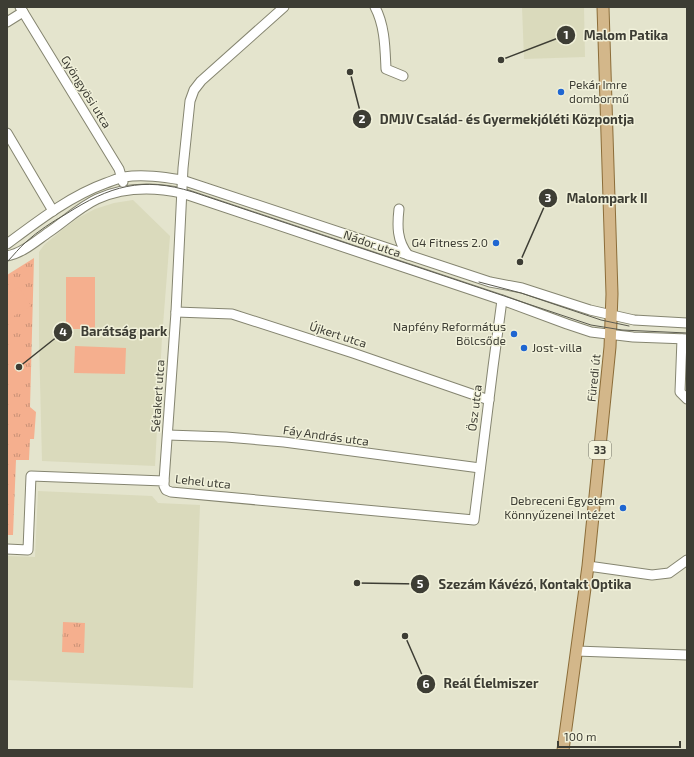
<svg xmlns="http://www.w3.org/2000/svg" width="694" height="757" viewBox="0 0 694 757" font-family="'Exo 2',sans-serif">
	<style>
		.built { fill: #dadabc }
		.grass { fill: url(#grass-tufts) }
		.pitch { fill: #f5af8e }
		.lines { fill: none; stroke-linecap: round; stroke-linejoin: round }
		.minor-casing { stroke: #858570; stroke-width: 11 }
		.major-casing { stroke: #8c6d39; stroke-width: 13 }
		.minor { stroke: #fff; stroke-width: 9 }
		.major { stroke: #d3b78a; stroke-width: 11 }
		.tram { stroke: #5b5b50; stroke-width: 1 }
		.poi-dot { fill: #1f66d1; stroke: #f1f1da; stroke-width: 1.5 }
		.labels { text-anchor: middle; stroke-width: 3; stroke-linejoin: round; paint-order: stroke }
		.shield { fill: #f1f1da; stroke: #737366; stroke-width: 1 }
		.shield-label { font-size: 11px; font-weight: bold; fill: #3d3d34 }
		.poi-label { font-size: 12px; fill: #3d3d34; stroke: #f1f1da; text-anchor: end }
		.street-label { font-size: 12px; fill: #3d3d34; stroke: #f1f1da }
		.leader { fill: none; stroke: #3d3d34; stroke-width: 1.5 }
		.callout-dot { fill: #3d3d34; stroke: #f1f1da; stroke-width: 1.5 }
		.mark-label { font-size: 12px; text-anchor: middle; font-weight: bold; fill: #fff }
		.callout-label { font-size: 13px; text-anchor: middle; font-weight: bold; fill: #3d3d34; stroke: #f1f1da; stroke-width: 3; stroke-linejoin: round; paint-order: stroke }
	</style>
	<defs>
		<pattern id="grass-tufts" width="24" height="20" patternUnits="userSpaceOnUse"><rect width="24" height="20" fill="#f5af8e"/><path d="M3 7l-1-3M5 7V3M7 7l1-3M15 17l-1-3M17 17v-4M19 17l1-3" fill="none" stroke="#c89075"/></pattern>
	</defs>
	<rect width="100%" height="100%" fill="#e4e4cd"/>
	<g class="built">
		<polygon points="522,7 584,7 585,57 524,59"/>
		<polygon points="133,200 170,236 162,338 155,466 42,461 39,340 39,252 44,245 62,230 78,218 95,209 114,203"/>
		<polygon points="38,491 152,496 158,503 200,505 193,688 7,680 7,556 35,557"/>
	</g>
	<g class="grass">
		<polygon points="34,258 30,407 36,412 34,439 30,439 29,460 16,460 13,535 7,535 7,275"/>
		<polygon points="63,622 85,623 84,653 62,652"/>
	</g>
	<g class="pitch">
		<rect x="66" y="277" width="29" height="52"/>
		<polygon points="19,287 31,306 7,320 7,294"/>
		<rect x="10" y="342" width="12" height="41"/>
		<polygon points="75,346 126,348 125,374 74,373"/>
	</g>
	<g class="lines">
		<g class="minor-casing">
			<g id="minor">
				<polyline points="20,7 119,169 123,182"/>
				<path d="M375 7C385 26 385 48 386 69L403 76"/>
				<polyline points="7,22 23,12"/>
				<polyline points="7,133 53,211"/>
				<path d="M399 209C397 226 397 241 408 255"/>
				<path d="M7 244C38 221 70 196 106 183 112 181 118 178 124 177 143 174 163 177 182 180L490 282 522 288 590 310 634 320 687 323"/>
				<path d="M7 256C23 253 36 241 49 232 65 221 80 207 97 199 124 187 153 187 182 193L502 300 567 324 591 332 633 337 687 339"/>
				<polyline points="176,312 232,314 353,353 489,400"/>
				<polyline points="682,339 680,392 687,399"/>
				<polyline points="168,435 226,437 284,442 480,468"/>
				<polyline points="164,481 176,312 183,168 190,101 194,90 201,81 284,7"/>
				<polyline points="7,549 28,550 31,476 164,481 164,486 166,490 171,492 474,520 493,367 502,300"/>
				<polyline points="588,566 652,575 669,573 687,560"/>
				<polyline points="576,651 687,655"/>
			</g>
		</g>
		<g class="major-casing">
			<polyline id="major" points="563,750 588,566 610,347 612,294 603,7"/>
		</g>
		<use href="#minor" class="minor"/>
		<use href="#major" class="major"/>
		<g class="tram">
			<path d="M7 262C14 255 19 248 26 242 38 231 52 222 66 214 110 186 142 176 193 192L591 325 622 330 687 333"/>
			<polyline points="479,282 521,293 601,320 629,326"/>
		</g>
	</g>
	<g class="poi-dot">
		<circle cx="561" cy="92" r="4"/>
		<circle cx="496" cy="243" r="4"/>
		<circle cx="514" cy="334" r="4"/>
		<circle cx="524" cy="348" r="4"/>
		<circle cx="623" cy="508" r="4"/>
	</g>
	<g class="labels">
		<rect class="shield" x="589" y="441" width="22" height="18" rx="3"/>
		<g class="shield-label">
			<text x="600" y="454">33</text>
		</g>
		<g class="poi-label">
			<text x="569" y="89" text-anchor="start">Pekár Imre<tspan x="569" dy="14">dombormű</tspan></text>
			<text x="488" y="247">G4 Fitness 2.0</text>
			<text x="506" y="331">Napfény Református<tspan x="506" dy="14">Bölcsőde</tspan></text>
			<text x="532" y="352" text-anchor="start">Jost-villa</text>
			<text x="615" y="505">Debreceni Egyetem<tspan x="615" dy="14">Könnyűzenei Intézet</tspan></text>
		</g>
		<g class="street-label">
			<text transform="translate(86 92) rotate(58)" y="4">Gyöngyösi utca</text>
			<text transform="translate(372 244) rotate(19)" y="4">Nádor utca</text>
			<text transform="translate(338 335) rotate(18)" y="4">Újkert utca</text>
			<text transform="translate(594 378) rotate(-84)" y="4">Füredi út</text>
			<text transform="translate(158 396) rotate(-86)" y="4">Sétakert utca</text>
			<text transform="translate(475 408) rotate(-83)" y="4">Ösz utca</text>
			<text transform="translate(326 436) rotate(8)" y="4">Fáy András utca</text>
			<text transform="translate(203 482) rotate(6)" y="4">Lehel utca</text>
		</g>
	</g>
	<path class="leader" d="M501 60L566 35M350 72L362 119M520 262L548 198M19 367L63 332M357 583L420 584M405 636L426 684"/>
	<g class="callout-dot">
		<circle cx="501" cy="60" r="4"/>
		<circle cx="350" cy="72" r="4"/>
		<circle cx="520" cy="262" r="4"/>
		<circle cx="19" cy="367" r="4"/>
		<circle cx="357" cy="583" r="4"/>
		<circle cx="405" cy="636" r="4"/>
		<circle cx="566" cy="35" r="10"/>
		<circle cx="362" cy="119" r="10"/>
		<circle cx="548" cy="198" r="10"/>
		<circle cx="63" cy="332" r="10"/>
		<circle cx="420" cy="584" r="10"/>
		<circle cx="426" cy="684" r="10"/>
	</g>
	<g class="mark-label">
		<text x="566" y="39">1</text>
		<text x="362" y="123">2</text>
		<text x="548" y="202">3</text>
		<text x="63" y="336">4</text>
		<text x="420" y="588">5</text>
		<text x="426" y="688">6</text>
	</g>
	<g class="callout-label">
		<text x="626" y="40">Malom Patika</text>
		<text x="507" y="124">DMJV Család- és Gyermekjóléti Központja</text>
		<text x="607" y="203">Malompark II</text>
		<text x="124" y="336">Barátság park</text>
		<text x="535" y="589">Szezám Kávézó, Kontakt Optika</text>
		<text x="491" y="688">Reál Élelmiszer</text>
	</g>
	<rect width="694" height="757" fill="none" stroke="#3d3d34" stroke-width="16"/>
	<path d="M558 741v6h122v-6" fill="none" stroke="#3d3d34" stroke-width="2"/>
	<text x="564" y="741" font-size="12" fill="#3d3d34" stroke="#f1f1da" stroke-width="3" paint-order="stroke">100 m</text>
</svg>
